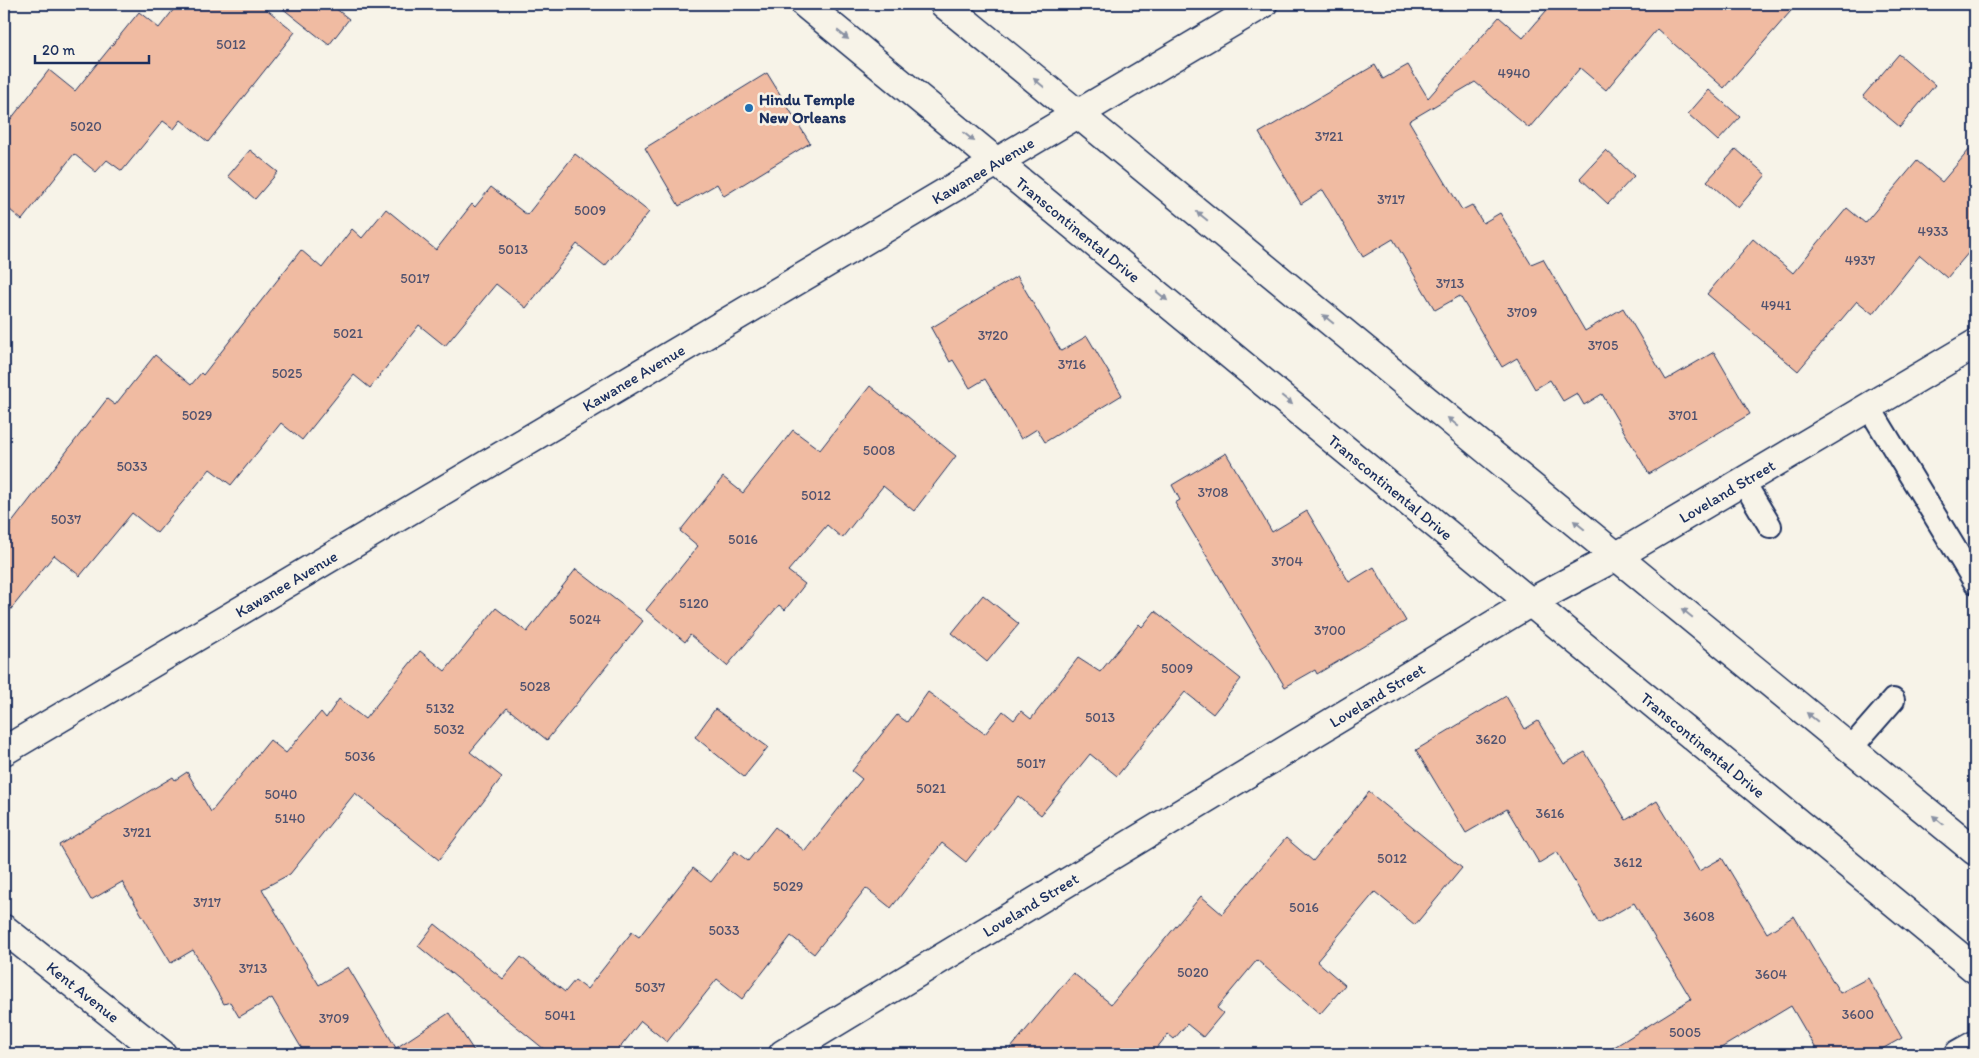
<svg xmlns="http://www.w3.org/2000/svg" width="1979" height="1058" viewBox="0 0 1979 1058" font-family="Itim,sans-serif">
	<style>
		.building { fill: #f0bba2; stroke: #1b2f5e }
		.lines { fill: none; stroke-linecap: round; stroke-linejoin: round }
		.lane-casing { stroke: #1b2f5e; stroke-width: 26 }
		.street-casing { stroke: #1b2f5e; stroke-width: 31 }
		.secondary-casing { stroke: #1b2f5e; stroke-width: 31 }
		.lane { stroke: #f7f3e8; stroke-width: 22 }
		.street { stroke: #f7f3e8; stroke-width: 28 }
		.secondary { stroke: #f7f3e8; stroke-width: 28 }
		.oneway { fill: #8991a3 }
		.poi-dot { fill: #1f6fb2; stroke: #f7f3e8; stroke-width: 2 }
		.labels { text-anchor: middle; stroke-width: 5; stroke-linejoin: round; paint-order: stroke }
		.number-label { font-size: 14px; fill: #50526f }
		.poi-label { font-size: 16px; font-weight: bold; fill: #1b2f5e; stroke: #f7f3e8; text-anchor: start }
		.street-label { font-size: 16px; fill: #1b2f5e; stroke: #f7f3e8 }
	</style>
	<rect width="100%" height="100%" fill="#f7f3e8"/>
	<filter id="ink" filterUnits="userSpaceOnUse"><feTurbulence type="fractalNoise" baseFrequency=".02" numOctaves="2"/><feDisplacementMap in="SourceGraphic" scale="10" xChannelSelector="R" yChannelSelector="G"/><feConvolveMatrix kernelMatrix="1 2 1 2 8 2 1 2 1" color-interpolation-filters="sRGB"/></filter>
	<g filter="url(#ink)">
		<g class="building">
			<polygon points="178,4 260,4 295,32 208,142 181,120 174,129 163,121 122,171 107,160 96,172 74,154 22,220 4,205 4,128 49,70 75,91 139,12 159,28"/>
			<polygon points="277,4 330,4 349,19 329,45"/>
			<polygon points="1552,4 1797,4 1724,88 1657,29 1606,90 1580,68 1529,128 1475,82 1409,121 1462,210 1472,205 1483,223 1500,213 1531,264 1543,259 1585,331 1623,308 1666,380 1714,352 1750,414 1649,474 1602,394 1584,405 1577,393 1563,401 1550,380 1535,389 1517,358 1502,367 1460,296 1435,310 1393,239 1363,257 1323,190 1301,204 1259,133 1375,65 1383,79 1408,65 1428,98 1499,17 1523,38"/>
			<polygon points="1899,54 1935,85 1900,127 1863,96"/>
			<polygon points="767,73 810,143 724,196 717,184 679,206 645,148"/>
			<polygon points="1709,90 1740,117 1718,141 1688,114"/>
			<polygon points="1975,143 1975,245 1947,278 1920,255 1873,314 1857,301 1798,371 1707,294 1753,239 1793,273 1847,208 1865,223 1917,161 1942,182"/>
			<polygon points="1736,149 1766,175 1738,208 1707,181"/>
			<polygon points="250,150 278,172 255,199 228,176"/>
			<polygon points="1606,150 1634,176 1608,204 1580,178"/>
			<polygon points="575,154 649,212 605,266 577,244 526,308 496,284 445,346 419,325 370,388 354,375 302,440 281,423 231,485 210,469 157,533 132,513 80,576 54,555 4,618 4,533 107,399 115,405 155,355 191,385 201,373 203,375 301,250 322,268 352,229 362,238 386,209 436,250 472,204 475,207 491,187 527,215"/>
			<polygon points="1017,276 1061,351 1087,336 1122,395 1045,442 1037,429 1021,439 985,379 970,388 953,360 950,362 931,328"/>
			<polygon points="870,386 956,456 914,511 883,486 842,538 827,525 788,571 805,584 785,610 779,605 727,666 690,635 685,642 646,610 698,546 680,531 723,477 743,493 793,430 820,450"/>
			<polygon points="1226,453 1272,532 1307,511 1349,582 1374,567 1406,621 1317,674 1315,670 1285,687 1175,503 1180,500 1172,485"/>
			<polygon points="576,569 643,621 547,740 507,708 470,752 502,777 439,860 355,793 290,874 262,889 319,985 348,967 396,1048 449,1013 476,1054 305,1054 272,998 239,1017 230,1002 224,1004 193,950 171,963 122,882 91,900 59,845 173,777 175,780 187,772 211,812 270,740 286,753 321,712 326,718 339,699 365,719 420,651 445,671 496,608 527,632"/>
			<polygon points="983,595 1019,624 987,662 952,633"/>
			<polygon points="1155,611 1241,679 1213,714 1185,692 1117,776 1090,754 1041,815 1018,796 966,862 942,843 891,908 866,888 814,954 791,936 742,999 717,979 667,1042 641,1021 615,1054 550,1054 418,946 435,924 503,979 521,957 565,992 575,980 587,989 632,932 639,937 693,868 711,882 735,851 748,861 775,827 805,851 862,779 852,771 897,715 907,722 928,692 985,734 1003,711 1014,720 1021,711 1031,719 1078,658 1100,672 1139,624 1142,627"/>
			<polygon points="1506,696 1525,729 1538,721 1564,764 1585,752 1626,820 1657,801 1699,871 1722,858 1767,933 1794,916 1840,993 1868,978 1902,1038 1873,1054 1819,1054 1791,1006 1711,1054 1603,1054 1691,999 1634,903 1599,923 1557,852 1539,863 1507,809 1466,833 1416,750"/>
			<polygon points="715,709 768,747 744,777 695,737"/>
			<polygon points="1369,792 1462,868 1415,925 1375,892 1317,961 1345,985 1320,1014 1257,960 1217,1008 1223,1013 1203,1037 1187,1024 1174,1039 1168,1034 1152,1054 1006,1054 1073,973 1111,1004 1201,896 1222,914 1286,838 1313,861"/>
		</g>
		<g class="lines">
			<g class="lane-casing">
				<g id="lane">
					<polyline points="1869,407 1975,582"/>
					<polyline points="1743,481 1770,526"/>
					<polyline points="1851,748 1893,700"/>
				</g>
			</g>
			<g class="street-casing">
				<g id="street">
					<path id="s1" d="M4 751 1263 4"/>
					<path id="s2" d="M4 929 162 1054"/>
					<path id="s3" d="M783 1054 1531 602 1617 556 1975 344"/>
					<polyline points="1959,1054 1975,1045"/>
				</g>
			</g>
			<g class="secondary-casing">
				<g id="secondary">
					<path id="s4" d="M805 4 1975 969"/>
					<polyline points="944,4 1975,851"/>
				</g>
			</g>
			<use href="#lane" class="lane"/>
			<use href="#street" class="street"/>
			<use href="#secondary" class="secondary"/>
		</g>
		<defs><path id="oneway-solid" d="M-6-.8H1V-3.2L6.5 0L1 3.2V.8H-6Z" transform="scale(1.25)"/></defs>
		<g class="oneway">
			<use href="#oneway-solid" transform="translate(843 35) rotate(39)"/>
			<use href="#oneway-solid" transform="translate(1039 83) rotate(-140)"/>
			<use href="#oneway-solid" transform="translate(969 137) rotate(39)"/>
			<use href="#oneway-solid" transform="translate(1202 216) rotate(-141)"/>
			<use href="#oneway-solid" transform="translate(1162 296) rotate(40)"/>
			<use href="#oneway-solid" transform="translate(1328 319) rotate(-141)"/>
			<use href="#oneway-solid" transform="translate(1287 400) rotate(40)"/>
			<use href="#oneway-solid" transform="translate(1453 422) rotate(-141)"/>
			<use href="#oneway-solid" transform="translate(1579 525) rotate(-141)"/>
			<use href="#oneway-solid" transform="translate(1687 613) rotate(-141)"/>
			<use href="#oneway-solid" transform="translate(1812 717) rotate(-141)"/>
			<use href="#oneway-solid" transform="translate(1938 820) rotate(-140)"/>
		</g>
	</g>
	<circle class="poi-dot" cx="749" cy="108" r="5"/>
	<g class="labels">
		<g class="number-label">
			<text x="231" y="49">5012</text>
			<text x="1514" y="78">4940</text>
			<text x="86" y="131">5020</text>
			<text x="1329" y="141">3721</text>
			<text x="1391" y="204">3717</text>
			<text x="590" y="215">5009</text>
			<text x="1933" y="236">4933</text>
			<text x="513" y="254">5013</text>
			<text x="1860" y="265">4937</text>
			<text x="415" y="283">5017</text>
			<text x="1450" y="288">3713</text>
			<text x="1776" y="310">4941</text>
			<text x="1522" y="317">3709</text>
			<text x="348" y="338">5021</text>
			<text x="993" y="340">3720</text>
			<text x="1603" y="350">3705</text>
			<text x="1072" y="369">3716</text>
			<text x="287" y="378">5025</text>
			<text x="197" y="420">5029</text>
			<text x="1683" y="420">3701</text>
			<text x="879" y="455">5008</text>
			<text x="132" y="471">5033</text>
			<text x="1213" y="497">3708</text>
			<text x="816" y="500">5012</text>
			<text x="66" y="524">5037</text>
			<text x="743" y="544">5016</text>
			<text x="1287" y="566">3704</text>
			<text x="694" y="608">5120</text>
			<text x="585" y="624">5024</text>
			<text x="1330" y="635">3700</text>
			<text x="1177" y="673">5009</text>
			<text x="535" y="691">5028</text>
			<text x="440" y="713">5132</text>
			<text x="1100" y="722">5013</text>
			<text x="449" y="734">5032</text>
			<text x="1491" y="744">3620</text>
			<text x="360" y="761">5036</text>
			<text x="1031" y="768">5017</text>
			<text x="931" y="793">5021</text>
			<text x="281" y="799">5040</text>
			<text x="1550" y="818">3616</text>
			<text x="290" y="823">5140</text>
			<text x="137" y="837">3721</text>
			<text x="1392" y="863">5012</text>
			<text x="1628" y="867">3612</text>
			<text x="788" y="891">5029</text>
			<text x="207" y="907">3717</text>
			<text x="1304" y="912">5016</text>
			<text x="1699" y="921">3608</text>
			<text x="724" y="935">5033</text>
			<text x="253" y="973">3713</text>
			<text x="1193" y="977">5020</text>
			<text x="1771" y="979">3604</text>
			<text x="650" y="992">5037</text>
			<text x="1858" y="1019">3600</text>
			<text x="560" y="1020">5041</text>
			<text x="334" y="1023">3709</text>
			<text x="1685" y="1037">5005</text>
		</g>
		<g class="poi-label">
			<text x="759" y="105">Hindu Temple<tspan x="759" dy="18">New Orleans</tspan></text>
		</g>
		<g class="street-label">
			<text dy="6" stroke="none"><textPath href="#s1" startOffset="1138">Kawanee Avenue</textPath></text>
			<text dy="6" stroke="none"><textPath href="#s4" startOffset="354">Transcontinental Drive</textPath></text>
			<text dy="6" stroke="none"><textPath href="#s1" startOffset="732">Kawanee Avenue</textPath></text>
			<text dy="6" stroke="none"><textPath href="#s4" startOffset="759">Transcontinental Drive</textPath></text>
			<text dy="6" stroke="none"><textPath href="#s3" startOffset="1099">Loveland Street</textPath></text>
			<text dy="6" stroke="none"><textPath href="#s1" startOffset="328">Kawanee Avenue</textPath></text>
			<text dy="6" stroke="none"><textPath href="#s3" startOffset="694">Loveland Street</textPath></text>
			<text dy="6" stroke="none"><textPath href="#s4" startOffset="1164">Transcontinental Drive</textPath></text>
			<text dy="6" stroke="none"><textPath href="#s3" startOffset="289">Loveland Street</textPath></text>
			<text dy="6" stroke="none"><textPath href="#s2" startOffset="101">Kent Avenue</textPath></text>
		</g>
	</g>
	<rect width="1979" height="1058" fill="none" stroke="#f7f3e8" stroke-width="20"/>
	<rect x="10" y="10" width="1959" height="1038" fill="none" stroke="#1b2f5e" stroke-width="2" filter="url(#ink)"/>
	<path d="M35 55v8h114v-8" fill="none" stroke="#1b2f5e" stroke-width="2.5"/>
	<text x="42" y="55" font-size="15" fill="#1b2f5e" stroke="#f7f3e8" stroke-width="4" paint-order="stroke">20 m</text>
</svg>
